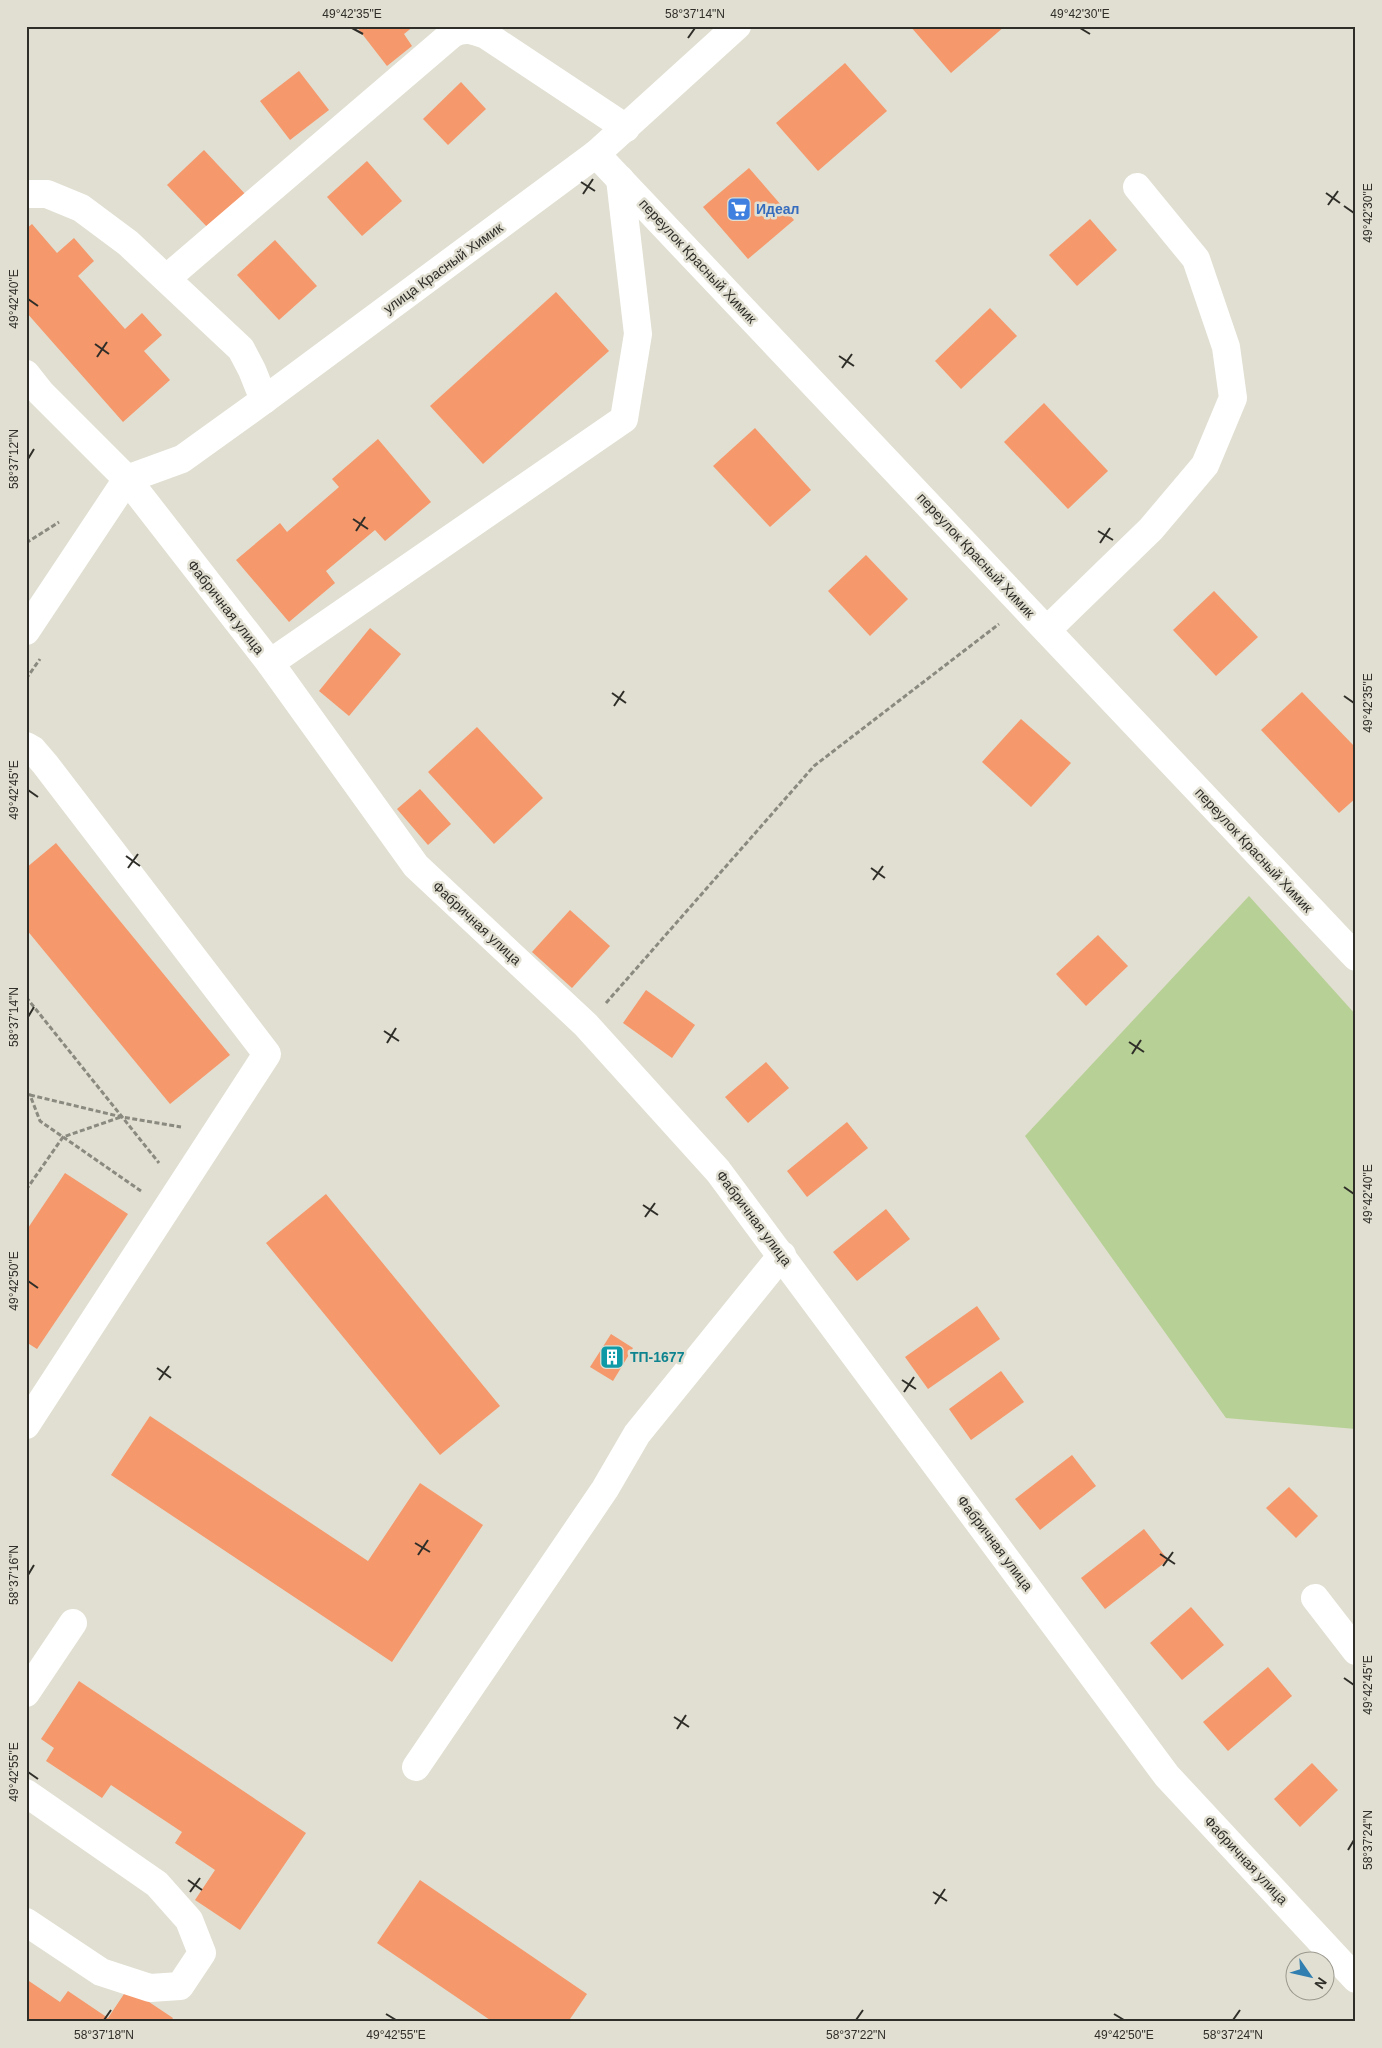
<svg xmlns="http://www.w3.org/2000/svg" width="1382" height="2048" viewBox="0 0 1382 2048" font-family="Helvetica,sans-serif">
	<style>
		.green { fill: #b7d095 }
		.building { fill: #f5986b }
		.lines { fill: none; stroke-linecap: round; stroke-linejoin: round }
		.path { stroke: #8b8a80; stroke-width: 3; stroke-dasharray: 5 2.5; stroke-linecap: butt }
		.minor { stroke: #fff; stroke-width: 28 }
		.ticks { fill: none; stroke: #2f2e29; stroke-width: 2 }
		.labels { text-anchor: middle; stroke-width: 5; stroke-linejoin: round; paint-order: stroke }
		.shop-label { font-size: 14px; font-weight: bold; fill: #366cbe; stroke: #e1dfd1; text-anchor: start }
		.street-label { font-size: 14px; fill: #2f2e29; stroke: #e1dfd1 }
		.culture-label { font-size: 14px; font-weight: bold; fill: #0d838f; stroke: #e1dfd1; text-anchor: start }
		.neatline { fill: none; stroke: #2f2e29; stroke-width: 2 }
		.ticks-label { font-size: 12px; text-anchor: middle; fill: #2f2e29 }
	</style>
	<rect width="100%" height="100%" fill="#e1dfd1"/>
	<polygon class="green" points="1249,896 1356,1015 1356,1429 1226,1418 1025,1136"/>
	<g class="building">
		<polygon points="356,26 414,26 404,34 412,46 387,66"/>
		<polygon points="910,26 1005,26 951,73"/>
		<polygon points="845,63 887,111 818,171 776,123"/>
		<polygon points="299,71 329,110 290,140 260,101"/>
		<polygon points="461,82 486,109 448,145 423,119"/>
		<polygon points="204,150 247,196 210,230 167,185"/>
		<polygon points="367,161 402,201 362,236 327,197"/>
		<polygon points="749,168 794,220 748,259 703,207"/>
		<polygon points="1090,219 1117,250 1077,286 1049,255"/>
		<polygon points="32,224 57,253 74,238 94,261 78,276 125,329 142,313 162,335 144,351 170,380 123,422 26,312 26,229"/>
		<polygon points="275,240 317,286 279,320 237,275"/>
		<polygon points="556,292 609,351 483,464 430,406"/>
		<polygon points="990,308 1017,336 961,389 935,361"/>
		<polygon points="1044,403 1108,471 1068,509 1004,442"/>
		<polygon points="755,428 811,490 770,527 713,466"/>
		<polygon points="378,439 431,502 385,541 375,530 326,571 335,583 289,622 236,560 280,523 287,532 339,487 332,479"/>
		<polygon points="866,555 908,599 870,636 828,591"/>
		<polygon points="1214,591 1258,637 1216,676 1173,630"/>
		<polygon points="370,628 401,654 349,716 319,691"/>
		<polygon points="1302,692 1356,748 1356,798 1339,813 1261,730"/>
		<polygon points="1021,719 1071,763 1031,807 982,762"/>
		<polygon points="477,727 543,798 494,844 428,772"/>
		<polygon points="420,789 451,824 428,845 397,809"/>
		<polygon points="56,843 230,1055 170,1104 26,929 26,868"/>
		<polygon points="570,910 610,946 572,988 532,952"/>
		<polygon points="1098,935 1128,966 1086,1006 1056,974"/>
		<polygon points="646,990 695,1025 672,1058 623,1023"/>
		<polygon points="766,1062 789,1088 748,1123 725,1097"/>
		<polygon points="847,1122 868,1148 807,1197 787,1171"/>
		<polygon points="65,1173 128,1214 37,1349 26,1342 26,1231"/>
		<polygon points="326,1194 500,1406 440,1455 266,1243"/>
		<polygon points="886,1209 910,1239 857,1281 833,1252"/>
		<polygon points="977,1306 1000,1339 928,1389 905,1357"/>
		<polygon points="611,1334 633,1348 613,1381 590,1367"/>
		<polygon points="1001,1371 1024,1402 971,1440 949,1409"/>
		<polygon points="150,1416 368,1561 420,1483 483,1525 392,1662 111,1475"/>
		<polygon points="1072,1455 1096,1486 1040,1530 1015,1499"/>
		<polygon points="1289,1487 1318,1516 1296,1538 1266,1508"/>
		<polygon points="1144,1529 1168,1560 1105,1609 1081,1578"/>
		<polygon points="1191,1607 1224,1645 1182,1680 1150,1643"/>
		<polygon points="1268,1667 1292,1696 1228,1751 1203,1722"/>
		<polygon points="79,1681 306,1833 240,1930 195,1900 215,1870 175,1843 182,1832 111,1785 102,1798 46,1761 54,1748 41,1739"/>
		<polygon points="1312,1763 1338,1790 1300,1827 1274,1799"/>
		<polygon points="420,1880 587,1994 568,2022 493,2022 377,1943"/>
		<polygon points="26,1979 60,2002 68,1991 108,2018 128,1988 173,2018 170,2022 26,2022"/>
	</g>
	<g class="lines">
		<g class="path">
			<polyline points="26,543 59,522"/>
			<polyline points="26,679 40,659"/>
			<polyline points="26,997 159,1163"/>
			<polyline points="606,1003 814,766 999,624"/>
			<polyline points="26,1094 30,1095 40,1121 141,1191"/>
			<polyline points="30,1095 122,1117 181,1127"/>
			<polyline points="26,1190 63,1137 121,1117"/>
		</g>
		<g class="minor">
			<polyline points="596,154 1356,957"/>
			<polyline points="26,194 47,194 81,208 128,243 241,349 252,370 264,400"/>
			<path d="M167 278 452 34C465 27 473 30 486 35L626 128"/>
			<polyline points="26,374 41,393 127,479 270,663 416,866 586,1025 718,1171 1167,1776 1356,1979"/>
			<polyline points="127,479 182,459 264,400 596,154 737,26"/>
			<polyline points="1047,630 1151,529 1205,465 1233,398 1226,347 1196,259 1137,187"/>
			<polyline points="26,631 127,479"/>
			<polyline points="270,663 624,419 638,334 620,179"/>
			<polyline points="26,746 33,750 45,764 267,1054 26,1425"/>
			<polyline points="1315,1598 1356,1651"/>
			<polyline points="26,1693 73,1623"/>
			<polyline points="416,1767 605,1489 637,1434 782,1255"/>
			<polyline points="26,1793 157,1884 189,1920 202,1953 180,1986 150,1988 101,1972 26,1922"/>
		</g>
	</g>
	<path class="ticks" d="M352 28 363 34M1080 28 1090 34M688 38 695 28M581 182 595 191M1326 193 1340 203M583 194 593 179M1328 205 1338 191M1344 206 1354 213M28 299 38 306M95 344 109 354M839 356 854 366M97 357 107 342M842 368 852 354M28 459 34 449M353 519 368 529M356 531 365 517M1098 531 1113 540M1100 543 1110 528M612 693 626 703M1344 696 1354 703M614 706 624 691M28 790 38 797M126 856 140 866M128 868 138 854M871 868 885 878M873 880 883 866M28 1017 34 1007M384 1031 399 1041M1129 1042 1144 1052M387 1043 396 1028M1132 1054 1141 1040M1344 1187 1354 1194M643 1205 658 1215M645 1217 655 1203M28 1281 38 1288M157 1368 171 1378M159 1380 169 1366M902 1380 916 1389M904 1392 914 1377M415 1543 430 1552M1160 1554 1175 1564M418 1555 428 1540M1163 1566 1173 1552M28 1575 34 1565M1344 1678 1354 1685M674 1717 689 1727M677 1729 686 1715M28 1772 38 1779M1348 1850 1354 1840M188 1880 202 1890M190 1892 200 1878M933 1892 947 1901M935 1904 945 1889M386 2014 396 2020M1114 2014 1124 2020M104 2020 111 2010M856 2020 863 2010M1233 2020 1240 2010"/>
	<defs>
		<g id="supermarket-square" transform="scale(1.25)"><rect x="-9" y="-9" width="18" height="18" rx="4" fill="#3f7fe0" stroke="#e1dfd1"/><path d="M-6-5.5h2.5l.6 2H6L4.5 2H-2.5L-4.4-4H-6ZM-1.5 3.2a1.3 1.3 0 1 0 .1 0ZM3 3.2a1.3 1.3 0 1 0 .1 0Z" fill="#fff"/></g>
		<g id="building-square" transform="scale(1.25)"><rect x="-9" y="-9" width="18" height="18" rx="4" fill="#0f9aa8" stroke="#e1dfd1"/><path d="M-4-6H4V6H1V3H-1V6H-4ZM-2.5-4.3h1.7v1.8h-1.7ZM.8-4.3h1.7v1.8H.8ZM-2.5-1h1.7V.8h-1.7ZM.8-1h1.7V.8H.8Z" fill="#fff"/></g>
	</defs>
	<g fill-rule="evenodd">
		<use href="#supermarket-square" x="739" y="209"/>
		<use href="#building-square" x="612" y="1357"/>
	</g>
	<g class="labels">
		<g class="shop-label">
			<text x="756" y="214">Идеал</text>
		</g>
		<g class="street-label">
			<text transform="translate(698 261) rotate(47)" y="5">переулок Красный Химик</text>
			<text transform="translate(443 268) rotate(-36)" y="5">улица Красный Химик</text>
			<text transform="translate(976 555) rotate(47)" y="5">переулок Красный Химик</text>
			<text transform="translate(226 607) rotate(52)" y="5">Фабричная улица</text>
			<text transform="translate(1254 850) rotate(47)" y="5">переулок Красный Химик</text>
			<text transform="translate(477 923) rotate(43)" y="5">Фабричная улица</text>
			<text transform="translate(754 1218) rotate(53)" y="5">Фабричная улица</text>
			<text transform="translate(995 1543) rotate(53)" y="5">Фабричная улица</text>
			<text transform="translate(1246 1860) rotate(47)" y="5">Фабричная улица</text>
		</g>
		<g class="culture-label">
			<text x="630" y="1362">ТП-1677</text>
		</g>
	</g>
	<rect width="1382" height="2048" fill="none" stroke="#e1dfd1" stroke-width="55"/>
	<g transform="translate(1310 1976) rotate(124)"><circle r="24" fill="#e1dfd1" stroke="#9a988e"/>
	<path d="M0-4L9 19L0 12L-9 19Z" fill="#317eb0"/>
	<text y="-8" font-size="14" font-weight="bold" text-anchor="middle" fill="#2f2e29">N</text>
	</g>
	<rect x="28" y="28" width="1326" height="1992" class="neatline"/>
	<g class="ticks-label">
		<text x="352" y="18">49°42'35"E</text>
		<text x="695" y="18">58°37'14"N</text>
		<text x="1080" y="18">49°42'30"E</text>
		<text transform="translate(1368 213) rotate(-90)" y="4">49°42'30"E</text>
		<text transform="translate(14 299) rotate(-90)" y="4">49°42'40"E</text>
		<text transform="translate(14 459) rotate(-90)" y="4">58°37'12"N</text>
		<text transform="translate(1368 703) rotate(-90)" y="4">49°42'35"E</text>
		<text transform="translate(14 790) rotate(-90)" y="4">49°42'45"E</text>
		<text transform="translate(14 1017) rotate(-90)" y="4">58°37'14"N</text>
		<text transform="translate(1368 1194) rotate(-90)" y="4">49°42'40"E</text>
		<text transform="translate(14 1281) rotate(-90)" y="4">49°42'50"E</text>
		<text transform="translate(14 1575) rotate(-90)" y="4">58°37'16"N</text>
		<text transform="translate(1368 1685) rotate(-90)" y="4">49°42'45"E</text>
		<text transform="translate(14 1772) rotate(-90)" y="4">49°42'55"E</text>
		<text transform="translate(1368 1840) rotate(-90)" y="4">58°37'24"N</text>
		<text x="104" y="2039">58°37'18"N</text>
		<text x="396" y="2039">49°42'55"E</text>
		<text x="856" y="2039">58°37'22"N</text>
		<text x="1124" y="2039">49°42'50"E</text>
		<text x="1233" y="2039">58°37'24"N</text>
	</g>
</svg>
